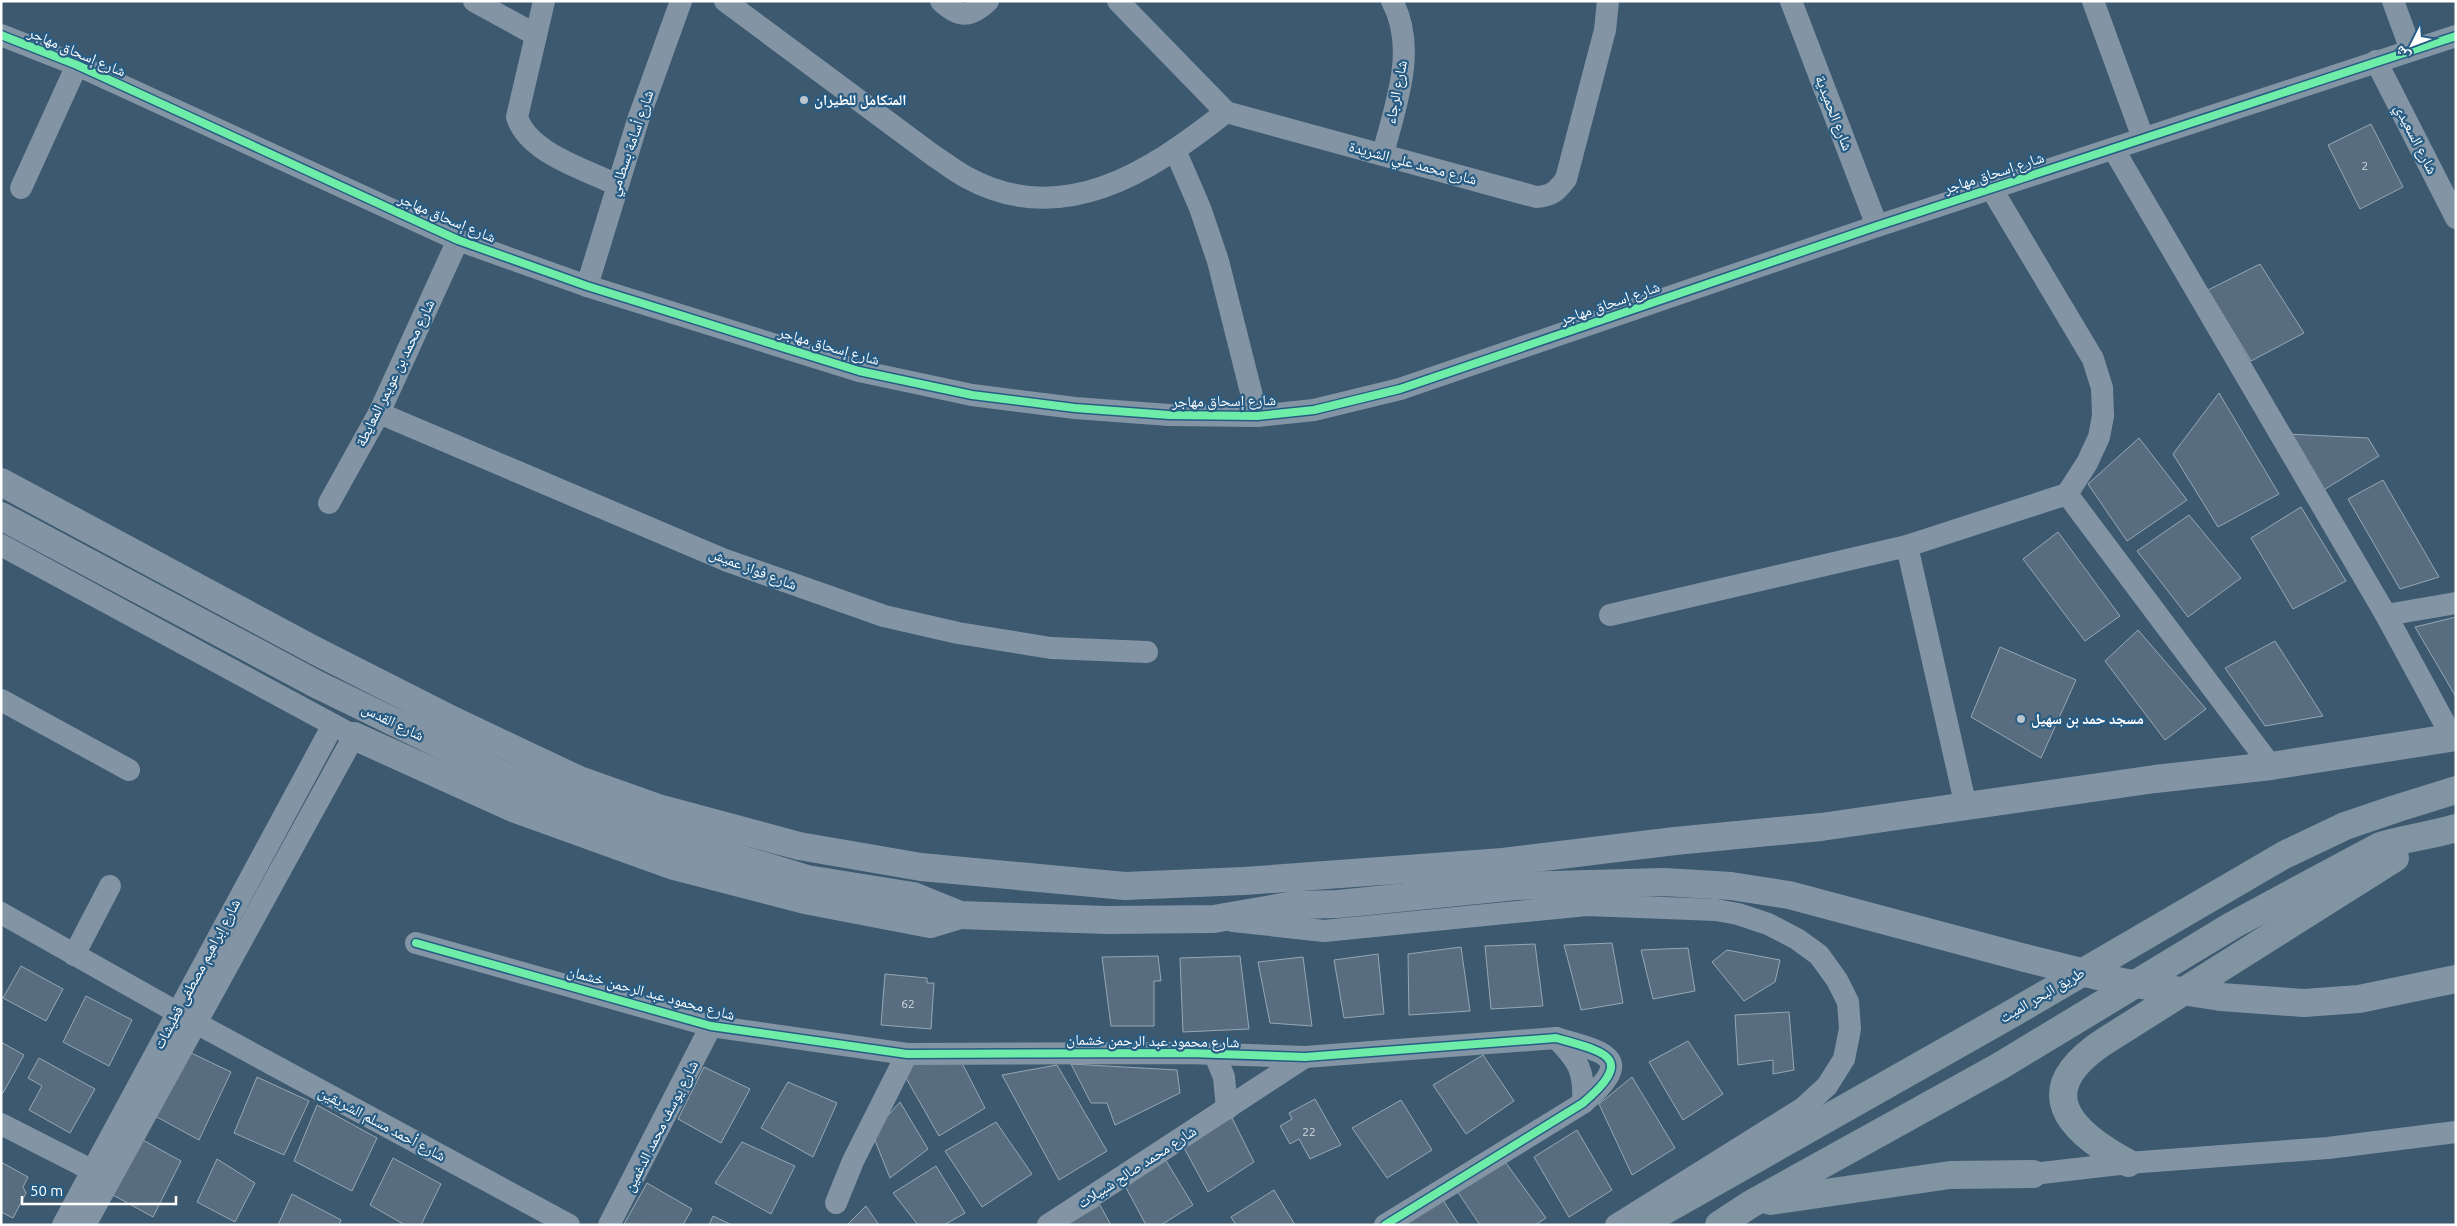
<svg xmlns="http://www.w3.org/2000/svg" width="2457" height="1226" viewBox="0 0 2457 1226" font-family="Ubuntu,'Noto Naskh Arabic',sans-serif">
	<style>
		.building { fill: #586e80; stroke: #96a7b3 }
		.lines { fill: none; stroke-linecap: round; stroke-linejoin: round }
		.minor { stroke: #8395a5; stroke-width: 22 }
		.major { stroke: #8194a2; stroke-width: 28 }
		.highway { stroke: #8395a4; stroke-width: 28 }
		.highway-bridge { stroke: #8395a4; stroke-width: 28 }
		.cycleway-casing { stroke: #275c84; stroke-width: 11 }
		.cycleway { stroke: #6deda7; stroke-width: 8 }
		.poi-dot { fill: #bbc5cd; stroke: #275c84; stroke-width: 2 }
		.labels { text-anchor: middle; stroke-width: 4.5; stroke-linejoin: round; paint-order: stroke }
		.number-label { font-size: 12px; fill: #d5dbdf }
		.street-label { font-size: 15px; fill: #fff; stroke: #275c84 }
		.poi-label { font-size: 15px; font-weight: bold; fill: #fff; stroke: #275c84; text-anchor: start }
	</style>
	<rect width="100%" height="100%" fill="#3c596f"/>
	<g class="building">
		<polygon points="2371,124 2403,187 2360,209 2328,145"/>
		<polygon points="2260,264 2304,333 2251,361 2208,290"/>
		<polygon points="2219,393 2279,494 2218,527 2173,454"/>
		<polygon points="2287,434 2368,438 2379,456 2322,491"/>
		<polygon points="2139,438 2187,500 2127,541 2088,484"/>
		<polygon points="2383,480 2439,577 2400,589 2348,499"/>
		<polygon points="2301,507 2346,581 2293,609 2251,538"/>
		<polygon points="2189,515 2241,578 2188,617 2137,551"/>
		<polygon points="2058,532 2120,616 2085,641 2023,559"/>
		<polygon points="2456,617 2456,697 2415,627"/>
		<polygon points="2138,630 2206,709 2165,740 2105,661"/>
		<polygon points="2275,641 2323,716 2265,726 2225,668"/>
		<polygon points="2000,647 2076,680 2041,758 1971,717"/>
		<polygon points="1612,943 1623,1003 1581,1010 1564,945"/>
		<polygon points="1535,944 1543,1006 1491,1009 1485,946"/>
		<polygon points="1461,947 1470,1011 1409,1015 1408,954"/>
		<polygon points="1688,948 1695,991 1653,999 1641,950"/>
		<polygon points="1727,950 1780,960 1775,982 1744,1001 1712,962"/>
		<polygon points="1378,954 1384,1014 1344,1018 1334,960"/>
		<polygon points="1158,956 1161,981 1154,981 1154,1026 1111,1026 1102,957"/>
		<polygon points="1240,956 1249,1029 1183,1032 1180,958"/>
		<polygon points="1303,957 1312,1026 1270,1023 1258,962"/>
		<polygon points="21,966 63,989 46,1021 3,998"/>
		<polygon points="885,974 927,978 927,983 934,983 931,1029 881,1025"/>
		<polygon points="86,996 132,1020 109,1066 63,1042"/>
		<polygon points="1789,1012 1794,1070 1773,1074 1773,1060 1738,1065 1735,1015"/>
		<polygon points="1688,1041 1723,1094 1683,1120 1649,1062"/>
		<polygon points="1,1042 24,1055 3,1093 1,1093"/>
		<polygon points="187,1051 231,1072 199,1140 155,1116"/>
		<polygon points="1483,1055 1514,1101 1466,1134 1433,1085"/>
		<polygon points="39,1058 95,1089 70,1133 29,1110 42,1086 28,1078"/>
		<polygon points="923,1059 961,1061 985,1108 939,1136 902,1071"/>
		<polygon points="1071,1064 1177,1070 1180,1093 1115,1125 1107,1103 1091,1103"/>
		<polygon points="1057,1065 1107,1151 1059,1180 1002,1075"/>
		<polygon points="704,1067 750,1089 721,1143 678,1119"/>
		<polygon points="257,1077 309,1101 284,1155 234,1133"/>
		<polygon points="1632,1077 1675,1148 1632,1175 1599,1104"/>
		<polygon points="788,1082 837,1103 813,1157 761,1128"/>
		<polygon points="1315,1099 1341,1145 1310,1159 1299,1139 1290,1144 1280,1126 1292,1119 1289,1113"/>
		<polygon points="1401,1100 1432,1150 1387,1178 1352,1128"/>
		<polygon points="900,1102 928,1149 890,1178 872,1133"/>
		<polygon points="317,1105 377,1138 352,1191 294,1161"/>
		<polygon points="1231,1116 1254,1162 1208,1192 1183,1146"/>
		<polygon points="996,1122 1032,1174 982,1207 945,1151"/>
		<polygon points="1577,1130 1612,1190 1569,1217 1534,1157"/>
		<polygon points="141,1139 181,1161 153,1217 113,1195"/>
		<polygon points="742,1142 795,1166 771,1214 715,1183"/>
		<polygon points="393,1158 441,1184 421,1225 405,1225 370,1205"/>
		<polygon points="217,1159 255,1183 235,1222 197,1202"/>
		<polygon points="1165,1159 1193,1205 1161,1225 1146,1225 1124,1184"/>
		<polygon points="1503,1159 1546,1218 1535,1225 1480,1225 1455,1188"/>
		<polygon points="1,1162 28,1177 23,1187 26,1193 13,1218 1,1212"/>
		<polygon points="936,1166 965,1213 944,1225 918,1225 893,1193"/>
		<polygon points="647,1183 692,1209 683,1225 624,1224"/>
		<polygon points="1274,1190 1295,1225 1236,1225 1231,1217"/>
		<polygon points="292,1194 341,1220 339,1225 278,1225"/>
		<polygon points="1443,1200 1459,1225 1404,1225"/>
		<polygon points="1100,1205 1111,1225 1066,1225"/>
		<polygon points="866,1206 879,1225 847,1225"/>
		<polygon points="713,1216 732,1225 709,1225"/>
	</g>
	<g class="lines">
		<g class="minor">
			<polyline points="474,1 536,35"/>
			<path d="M544 1 517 117C528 153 585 169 617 185"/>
			<path d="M725 1 934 156C945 163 955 171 966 177 1062 230 1150 172 1226 112"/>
			<path d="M941 1C959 18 970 18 988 1"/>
			<path d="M1118 1 1226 112 1536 197C1552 196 1557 191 1566 179L1605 30 1608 1"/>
			<polyline points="1791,1 1877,226"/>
			<polyline points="2093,1 2143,138"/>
			<polyline points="2393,1 2411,50"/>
			<polyline points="1,35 77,65 458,240 587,286 859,371 972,395 1075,408 1169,415 1257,416 1314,410 1400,389 1877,226 2456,36"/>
			<polyline points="2376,61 2456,218"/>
			<polyline points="1175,150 1200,208 1218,261 1257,416"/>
			<polyline points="2114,150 2386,615 2452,737"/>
			<path d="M1383 154C1395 106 1418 49 1392 1"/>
			<polyline points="21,188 77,65"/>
			<polyline points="587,286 638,120 681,1"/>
			<polyline points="379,413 725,560 884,616 958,633 1051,648 1147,652"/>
			<polyline points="2067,494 2271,766"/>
			<polyline points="329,503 379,413 458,240"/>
			<polyline points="1,545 354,736 85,1225"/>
			<polyline points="1907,546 1966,807"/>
			<polyline points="1610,615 1907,546 2067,494 2087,463 2099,437 2103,416 2102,388 2093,359 1991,188"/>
			<polyline points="2386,615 2456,603"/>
			<polyline points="1,700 129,770"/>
			<polyline points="1,913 196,1023 569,1225"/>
			<polyline points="1233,921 1324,931 1587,905 1716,910 1738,914 1768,924 1797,939 1819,955 1837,980 1848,1002 1850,1029 1844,1059 1827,1086 1803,1108 1616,1225"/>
			<path d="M416 943 711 1026 907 1054 1188 1053 1305 1057 1556 1038C1605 1052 1637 1057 1583 1103L1385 1225"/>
			<polyline points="74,955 110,886"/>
			<path d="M1556 1038C1578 1060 1585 1071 1583 1103"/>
			<polyline points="1215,1055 1224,1077 1227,1109"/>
			<polyline points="1,1124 105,1177"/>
			<polyline points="2033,1174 2128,1163 2328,1148 2456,1132"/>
			<polyline points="836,1203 853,1161 907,1054"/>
			<polyline points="63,1225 333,725"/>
			<polyline points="609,1225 711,1026"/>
			<polyline points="1048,1225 1305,1057"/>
		</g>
		<g class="major">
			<path d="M2128 1163C2067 1130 2030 1090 2105 1041L2395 858"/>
			<polyline points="1770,1201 1950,1175 2033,1174"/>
			<polyline points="1639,1225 2013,1013 2284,855 2345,826 2395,809 2456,790"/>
			<path d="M1719 1225 1751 1204 2000 1066 2233 925 2380 846C2405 838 2430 836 2456 828"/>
		</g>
		<g class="highway">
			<polyline points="1,482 314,650 452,720 579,780 658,808 799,846 921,867 1125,886 1244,881 1503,862 1675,841 1821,827 2155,779 2271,766 2456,737"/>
			<polyline points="1,516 316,684 501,774 572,805 631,826 807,879 913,896 960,915 1108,920 1214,919 1294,905 1338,904 1516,886 1664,882 1731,886 1789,895 2025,958"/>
			<polyline points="354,736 513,808 674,866 805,900 930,924 960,915"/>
			<polyline points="2221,997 2304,1003 2359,999 2456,979"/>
		</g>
		<polyline class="highway-bridge" points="2025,958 2122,982 2221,997"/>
		<g class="cycleway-casing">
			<g id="cycleway">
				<polyline points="1,35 77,65 458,240 587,286 859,371 972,395 1075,408 1169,415 1257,416 1314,410 1400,389 1877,226 2456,36"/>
				<path d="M416 943 711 1026 907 1054 1188 1053 1305 1057 1556 1038C1605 1052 1637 1057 1583 1103L1385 1225"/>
			</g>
		</g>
		<use href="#cycleway" class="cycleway"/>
	</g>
	<g class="poi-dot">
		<circle cx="804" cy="100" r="5"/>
		<circle cx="2021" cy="719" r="5"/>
	</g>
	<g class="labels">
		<g class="number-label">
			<text x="2365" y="170">2</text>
			<text x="908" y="1008">62</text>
			<text x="1309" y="1136">22</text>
		</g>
		<g class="street-label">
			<text transform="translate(77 52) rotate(23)" y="5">شارع إسحاق مهاجر</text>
			<text transform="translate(1396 92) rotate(-79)" y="5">شارع الرجاء</text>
			<text transform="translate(1834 113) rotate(69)" y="5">شارع الحميدية</text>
			<text transform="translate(2416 139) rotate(63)" y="5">شارع السعيدي</text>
			<text transform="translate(631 143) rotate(-71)" y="5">شارع أسامة بسطامي</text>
			<text transform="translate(1413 163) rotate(15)" y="5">شارع محمد علي الشريدة</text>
			<text transform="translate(1994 173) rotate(-18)" y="5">شارع إسحاق مهاجر</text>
			<text transform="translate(447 218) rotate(23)" y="5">شارع إسحاق مهاجر</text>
			<text transform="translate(1610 303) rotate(-19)" y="5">شارع إسحاق مهاجر</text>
			<text transform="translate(829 346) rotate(16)" y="5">شارع إسحاق مهاجر</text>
			<text transform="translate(395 373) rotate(-64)" y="5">شارع محمد بن عويمر المعايطة</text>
			<text transform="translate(1224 401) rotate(-1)" y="5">شارع إسحاق مهاجر</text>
			<text transform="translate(753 569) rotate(21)" y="5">شارع فواز عميش</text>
			<text transform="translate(393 722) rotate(26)" y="5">شارع القدس</text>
			<text transform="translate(197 974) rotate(-62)" y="5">شارع إبراهيم مصطفى قطيشات</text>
			<text transform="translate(651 993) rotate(15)" y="5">شارع محمود عبد الرحمن خشمان</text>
			<text transform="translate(2042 995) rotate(-30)" y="5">طريق البحر الميت</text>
			<text transform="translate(1153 1041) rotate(1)" y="5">شارع محمود عبد الرحمن خشمان</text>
			<text transform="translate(382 1124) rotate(28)" y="5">شارع أحمد مسلم الشريقين</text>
			<text transform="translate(661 1126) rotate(-63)" y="5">شارع يوسف محمد الدغمين</text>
			<text transform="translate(1137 1167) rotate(-33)" y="5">شارع محمد صالح شبيلات</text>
		</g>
		<g class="poi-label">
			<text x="814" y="105">المتكامل للطيران</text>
			<text x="2031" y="724">مسجد حمد بن سهيل</text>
		</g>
	</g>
	<rect width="2457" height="1226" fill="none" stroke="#ffffff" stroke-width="5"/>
	<g transform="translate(2412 45) rotate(228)" stroke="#275c84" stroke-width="4" paint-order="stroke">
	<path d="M0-4L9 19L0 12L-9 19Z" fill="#ffffff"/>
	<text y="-8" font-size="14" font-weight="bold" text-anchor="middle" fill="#ffffff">ش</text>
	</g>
	<path d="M22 1196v8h154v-8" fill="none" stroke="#ffffff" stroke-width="2.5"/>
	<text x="30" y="1196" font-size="15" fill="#ffffff" stroke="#275c84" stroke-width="4" paint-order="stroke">50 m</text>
</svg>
